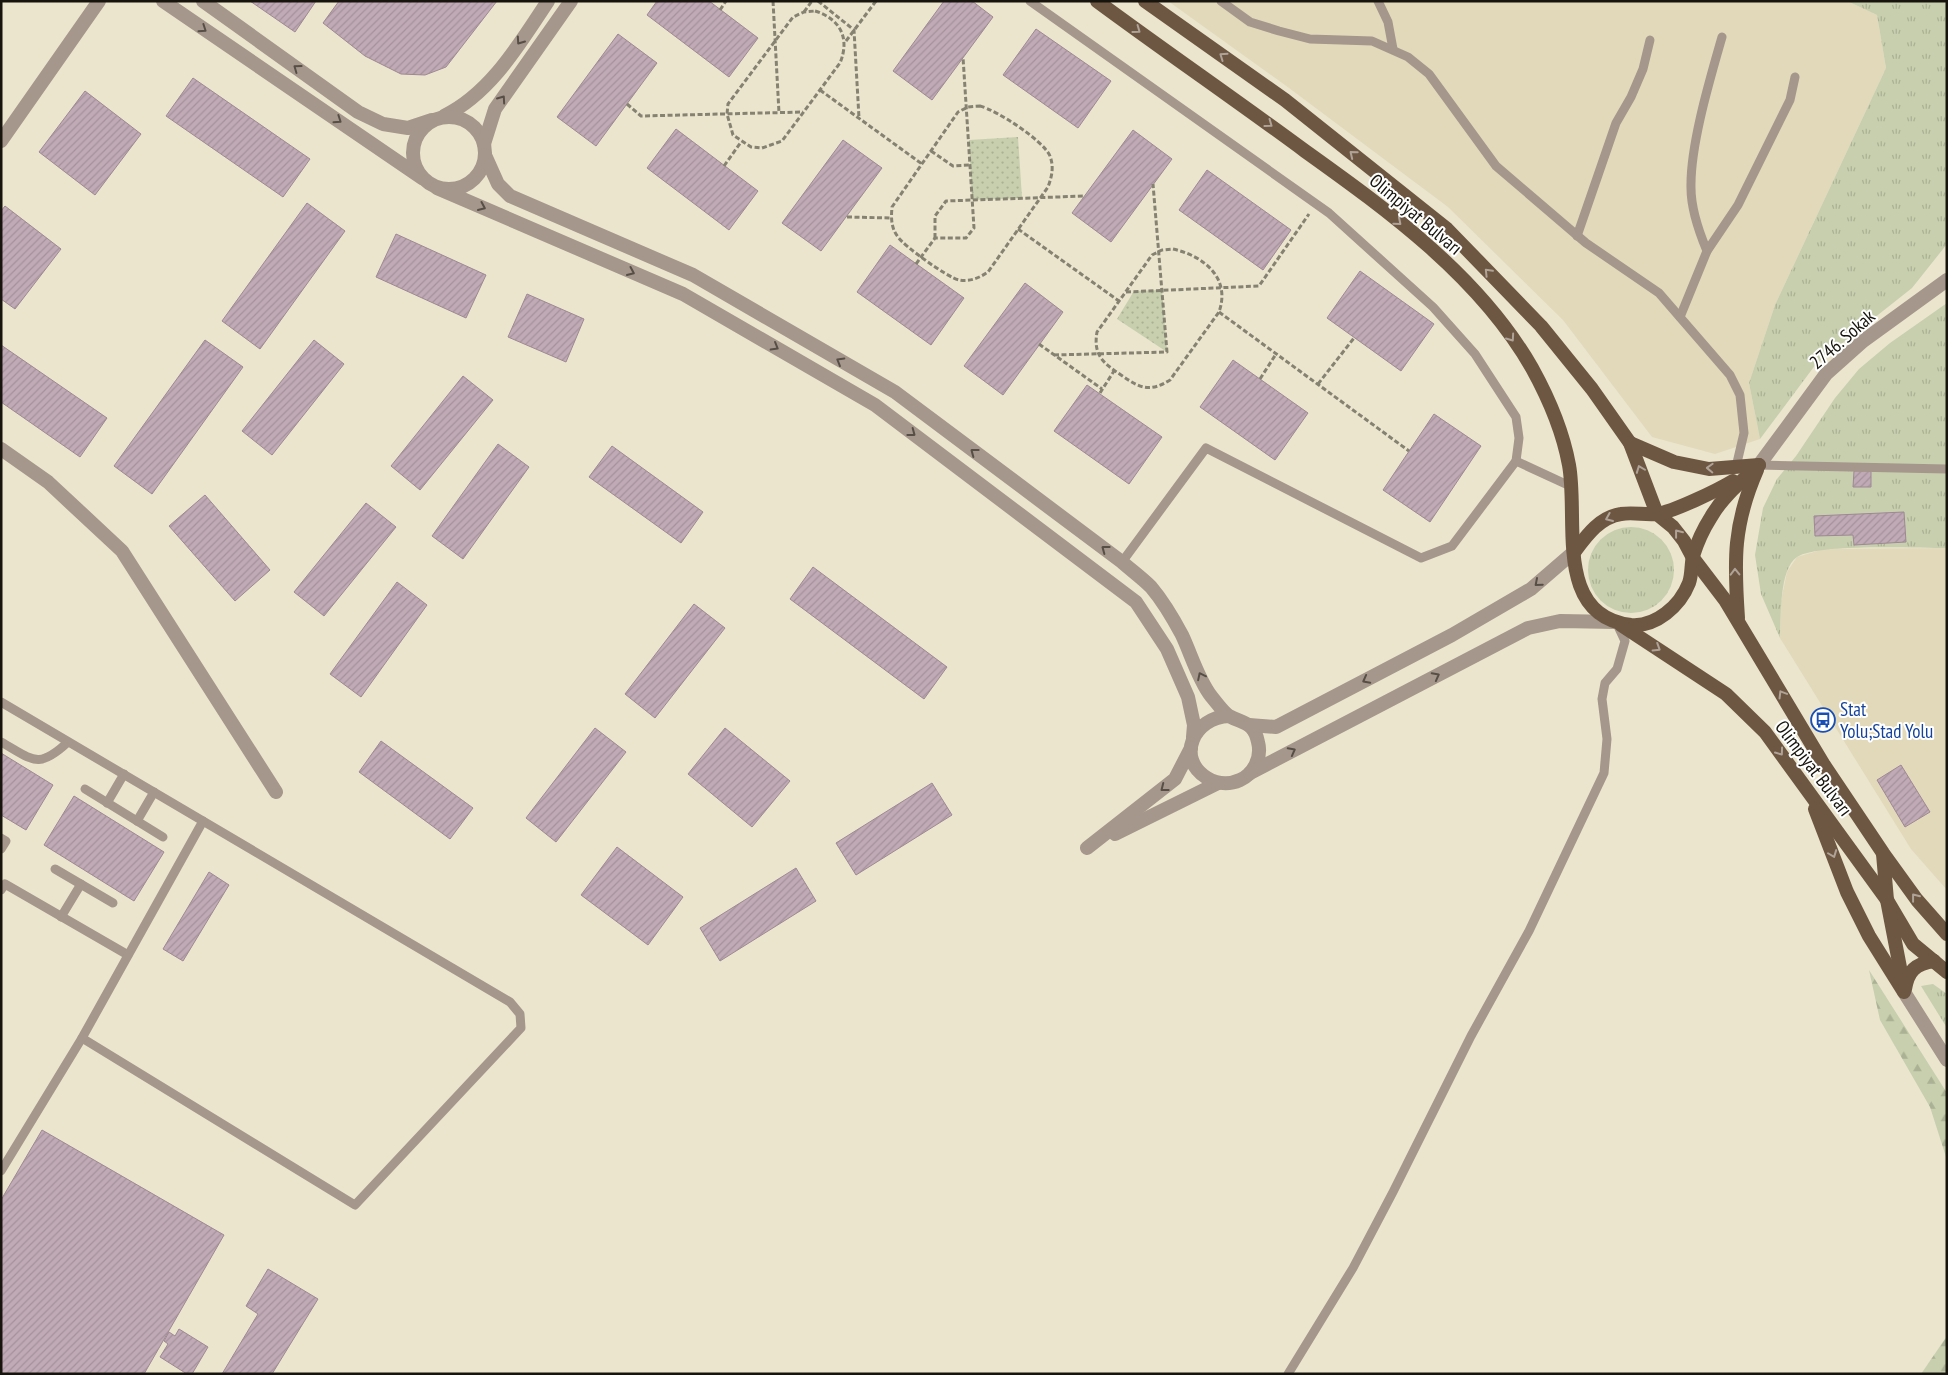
<svg xmlns="http://www.w3.org/2000/svg" width="1948" height="1375" viewBox="0 0 1948 1375" font-family="'PT Sans Narrow',sans-serif">
	<style>
		.built { fill: #e2d9bb }
		.grass { fill: url(#grass-tufts) }
		.forest { fill: url(#forest-firs) }
		.park { fill: url(#park-dots) }
		.building { fill: url(#building-hatch); stroke: #9e8894 }
		.lines { fill: none; stroke-linecap: round; stroke-linejoin: round }
		.path { stroke: #868272; stroke-width: 3; stroke-dasharray: 5 2.5; stroke-linecap: butt }
		.service { stroke: #a5978b; stroke-width: 9 }
		.minor { stroke: #a5978b; stroke-width: 14 }
		.tertiary { stroke: #a5978b; stroke-width: 14 }
		.primary { stroke: #6e5742; stroke-width: 14 }
		.oneway { stroke: #574f46 }
		.oneway2 { stroke: #afa397 }
		.labels { text-anchor: middle; stroke-width: 4; stroke-linejoin: round; paint-order: stroke }
		.street-label { font-size: 19px; fill: #17140d; stroke: #fff }
		.transit-label { font-size: 19px; fill: #164399; stroke: #fff; text-anchor: start }
	</style>
	<defs>
		<pattern id="grass-tufts" width="24" height="20" patternUnits="userSpaceOnUse" patternTransform="scale(1.25)"><rect width="24" height="20" fill="#c7cfae"/><path d="M3 7l-1-3M5 7V3M7 7l1-3M15 17l-1-3M17 17v-4M19 17l1-3" fill="none" stroke="#aab194"/></pattern>
		<pattern id="forest-firs" width="22" height="20" patternUnits="userSpaceOnUse" patternTransform="scale(1.25)"><rect width="22" height="20" fill="#c7cfae"/><path d="M5 1l3.5 6h-7zM16 11l3.5 6h-7z" fill="#aab194"/></pattern>
		<pattern id="park-dots" width="8" height="8" patternUnits="userSpaceOnUse" patternTransform="scale(1.25)"><rect width="8" height="8" fill="#c7cfae"/><path d="M2 2h.1M6 6h.1" fill="none" stroke="#aab194" stroke-width="1.8" stroke-linecap="round"/></pattern>
		<pattern id="building-hatch" width="6" height="6" patternUnits="userSpaceOnUse" patternTransform="scale(1.25)"><rect width="6" height="6" fill="#c0aab6"/><path d="M-1 1l2-2M0 6l6-6M5 7l2-2" fill="none" stroke="#a4919b"/></pattern>
	</defs>
	<rect width="100%" height="100%" fill="#ebe5ce"/>
	<g class="built">
		<polygon points="1168,1 1847,1 1877,15 1886,68 1775,305 1749,383 1760,439 1715,454 1652,437 1563,320 1448,207 1285,85"/>
		<polygon points="1947,548 1947,890 1911,849 1780,638 1781,601 1787,572 1797,557 1824,549"/>
	</g>
	<g class="grass">
		<polygon points="1847,1 1947,1 1947,244 1912,288 1816,364 1760,439 1749,383 1775,305 1886,68 1877,15"/>
		<path d="M1947 303V548C1918 548 1817 543 1797 557 1779 569 1781 617 1780 638L1761 594 1755 555 1763 508 1777 479 1796 456 1835 398 1859 369 1890 343Z"/>
		<circle cx="1631" cy="570" r="43"/>
		<polygon points="1933,984 1947,994 1947,1028 1921,986"/>
	</g>
	<g class="forest">
		<polygon points="1869,970 1947,1093 1947,1160 1930,1107 1880,1020"/>
		<polygon points="1947,1336 1947,1374 1921,1374"/>
	</g>
	<g class="park">
		<polygon points="1018,137 1022,198 972,200 969,140"/>
		<polygon points="1162,290 1167,352 1117,319 1134,291"/>
	</g>
	<g class="building">
		<polygon points="250,1 316,1 295,32"/>
		<polygon points="339,1 497,1 446,67 425,75 401,74 365,56 323,23"/>
		<polygon points="657,1 709,1 758,38 729,77 647,15"/>
		<polygon points="944,1 972,1 993,17 932,100 893,71"/>
		<polygon points="1036,29 1111,81 1078,128 1003,75"/>
		<polygon points="618,34 657,63 596,146 557,117"/>
		<polygon points="193,78 310,159 283,197 166,116"/>
		<polygon points="85,91 141,134 95,195 39,152"/>
		<polygon points="676,129 758,191 729,230 647,168"/>
		<polygon points="1133,130 1172,159 1111,242 1072,213"/>
		<polygon points="843,140 882,168 821,251 782,223"/>
		<polygon points="1207,170 1291,230 1263,270 1179,210"/>
		<polygon points="307,203 345,231 260,349 222,321"/>
		<polygon points="5,206 61,249 15,309 1,299 1,211"/>
		<polygon points="396,234 486,275 466,318 376,277"/>
		<polygon points="890,245 964,298 931,345 857,292"/>
		<polygon points="1360,271 1434,324 1401,371 1327,318"/>
		<polygon points="1025,283 1063,312 1003,395 964,366"/>
		<polygon points="527,294 584,319 566,362 508,337"/>
		<polygon points="205,340 243,367 152,494 114,466"/>
		<polygon points="314,340 344,364 272,455 242,431"/>
		<polygon points="1,345 107,418 80,457 1,402"/>
		<polygon points="1233,360 1308,413 1275,460 1200,407"/>
		<polygon points="463,376 493,400 420,490 391,466"/>
		<polygon points="1087,385 1162,437 1129,484 1054,431"/>
		<polygon points="1434,414 1481,446 1430,522 1383,490"/>
		<polygon points="498,444 529,467 463,559 432,536"/>
		<polygon points="612,446 703,512 681,543 589,477"/>
		<polygon points="1854,471 1871,471 1871,487 1853,487"/>
		<polygon points="205,495 270,570 235,601 169,526"/>
		<polygon points="366,503 396,527 324,616 294,592"/>
		<polygon points="1904,512 1906,542 1854,545 1853,535 1815,536 1814,516"/>
		<polygon points="813,567 947,667 924,699 790,599"/>
		<polygon points="397,582 427,605 361,697 330,674"/>
		<polygon points="694,604 725,628 655,718 625,694"/>
		<polygon points="595,728 626,752 556,842 526,818"/>
		<polygon points="725,728 790,781 752,827 688,774"/>
		<polygon points="381,741 473,808 450,839 359,772"/>
		<polygon points="1,753 53,785 26,830 1,815"/>
		<polygon points="1901,765 1930,812 1905,827 1877,780"/>
		<polygon points="932,783 952,815 856,875 836,843"/>
		<polygon points="74,796 164,852 134,901 44,845"/>
		<polygon points="617,847 683,897 648,945 581,895"/>
		<polygon points="796,868 816,901 720,961 700,928"/>
		<polygon points="209,872 229,885 183,961 163,949"/>
		<polygon points="42,1130 224,1235 144,1374 1,1374 1,1200"/>
		<polygon points="268,1269 318,1299 272,1374 222,1374 258,1314 246,1306"/>
		<polygon points="179,1329 208,1347 192,1374 187,1374 160,1357 168,1344 164,1341 169,1332 175,1336"/>
	</g>
	<g class="lines">
		<g class="path">
			<polyline points="773,1 779,113"/>
			<polyline points="818,1 854,30 859,118"/>
			<polyline points="720,10 726,1"/>
			<path d="M815 11C841 19 850 39 840 63L782 141 762 148 751 147 733 135 727 114 728 104 793 17 804 12Z"/>
			<polyline points="804,12 812,1"/>
			<polyline points="846,41 876,1"/>
			<polyline points="820,90 922,164"/>
			<polyline points="627,104 641,116 803,112"/>
			<path d="M980 106C996 110 1043 140 1050 156 1054 167 1052 176 1048 187L988 272C979 278 970 282 959 280 948 278 904 246 898 237 891 228 891 218 892 207L958 112 968 107Z"/>
			<polyline points="931,151 953,166 970,165"/>
			<polyline points="724,166 741,142"/>
			<polyline points="847,217 891,218"/>
			<polyline points="1018,229 1119,301"/>
			<polyline points="935,238 935,216 946,201 1085,196"/>
			<path d="M1173 249C1204 256 1231 278 1219 312L1170 380C1149 393 1140 388 1121 375 1103 363 1093 355 1097 332L1152 255 1162 250Z"/>
			<polyline points="916,264 935,238 966,238 974,228 963,57"/>
			<polyline points="1126,292 1259,286 1309,214"/>
			<polyline points="1219,312 1409,451"/>
			<polyline points="1039,344 1102,389"/>
			<polyline points="1054,355 1167,352 1153,184"/>
			<polyline points="1260,379 1276,354"/>
			<polyline points="1318,384 1354,338"/>
			<polyline points="1100,393 1114,371"/>
		</g>
		<g class="service">
			<polyline points="1030,1 1329,213 1433,307 1475,354 1516,417 1519,438 1516,461 1452,546 1421,558 1206,448 1122,562"/>
			<polyline points="1221,1 1250,22 1279,31 1310,39 1372,41 1408,57 1429,74 1496,166 1586,243 1659,293 1730,375 1740,395 1744,433 1736,467"/>
			<polyline points="1378,1 1388,22 1393,49"/>
			<polyline points="1577,236 1616,123 1631,97 1643,69 1650,40"/>
			<path d="M1707 251C1699 232 1691 209 1691 188 1690 145 1710 79 1722 37"/>
			<polyline points="1680,317 1707,251 1738,205 1790,100 1795,77"/>
			<polyline points="1516,461 1570,486"/>
			<polyline points="1759,465 1947,469"/>
			<polyline points="1,702 510,1002 520,1014 521,1028 355,1205 82,1038"/>
			<path d="M1 742C33 760 38 770 68 742"/>
			<polyline points="85,789 163,837"/>
			<polyline points="107,803 124,774"/>
			<polyline points="137,821 154,792"/>
			<polyline points="1,838 6,841 1,849"/>
			<polyline points="55,869 113,903"/>
			<polyline points="1,890 5,884 128,955"/>
			<polyline points="61,917 81,884"/>
			<polyline points="1,1171 82,1038 203,821"/>
			<polyline points="1288,1374 1353,1268 1393,1192 1471,1036 1529,931 1604,773 1607,739 1602,699 1605,683 1617,669 1625,641 1617,624"/>
		</g>
		<g class="minor">
			<polyline points="163,1 422,178"/>
			<polyline points="203,1 358,112 383,124 408,128 432,120"/>
			<path d="M444 116C491 93 520 43 548 1"/>
			<circle cx="449" cy="153" r="36"/>
			<polyline points="1,141 99,1"/>
			<polyline points="484,144 495,109 571,1"/>
			<path d="M485 155 498 184 510 196 693 275 895 392 1122 562C1131 570 1142 578 1151 587 1162 600 1174 620 1182 635 1191 654 1198 679 1211 696 1216 702 1223 712 1229 716 1244 724 1254 722 1258 742 1262 757 1254 774 1240 780 1229 785 1217 784 1207 778 1175 758 1194 717 1229 716"/>
			<polyline points="437,188 683,294 875,405 1136,602 1167,649 1188,697 1194,725 1193,737"/>
			<polyline points="1,449 48,482 122,551 276,792"/>
			<polyline points="1759,465 1826,374 1863,341 1947,280"/>
			<polyline points="1249,725 1276,727 1452,635 1531,589 1575,551"/>
			<polyline points="1250,773 1528,628 1560,621 1616,622"/>
			<polyline points="1115,834 1218,783"/>
			<polyline points="1087,848 1175,779 1191,748"/>
		</g>
		<polyline class="tertiary" points="1904,992 1947,1060"/>
		<g class="primary">
			<path d="M1097 1C1166 52 1236 100 1305 151 1389 211 1480 277 1532 368 1548 397 1563 432 1569 465 1579 519 1553 616 1631 625 1656 627 1680 606 1689 583 1692 575 1691 565 1693 556 1697 543 1704 528 1711 517 1723 496 1742 481 1759 465"/>
			<polyline points="1145,1 1285,100 1447,229 1541,326 1592,389 1630,443 1657,514"/>
			<polyline points="1630,443 1674,462 1709,469 1759,465"/>
			<polyline points="1657,514 1673,527 1684,541 1693,558 1725,600 1824,765 1883,853 1917,900 1947,934"/>
			<path d="M1575 551C1587 535 1600 517 1621 514 1633 512 1644 515 1656 514 1671 513 1718 490 1733 481"/>
			<path d="M1738 618C1734 560 1733 525 1757 470"/>
			<polyline points="1621,625 1726,694 1765,732 1887,900 1913,944 1947,972"/>
			<polyline points="1815,809 1847,892 1869,936 1904,992"/>
			<polyline points="1883,854 1887,900 1903,983"/>
			<path d="M1905 989C1908 971 1915 964 1934 961"/>
		</g>
	</g>
	<defs><path id="oneway-chevron" d="M-2-3.5L2.5 0L-2 3.5" fill="none" stroke-width="1.6" stroke-linecap="round" stroke-linejoin="round" transform="scale(1.25)"/></defs>
	<g class="oneway">
		<use href="#oneway-chevron" transform="translate(203 29) rotate(34)"/>
		<use href="#oneway-chevron" transform="translate(520 41) rotate(125)"/>
		<use href="#oneway-chevron" transform="translate(297 68) rotate(-144)"/>
		<use href="#oneway-chevron" transform="translate(502 99) rotate(-55)"/>
		<use href="#oneway-chevron" transform="translate(338 120) rotate(34)"/>
		<use href="#oneway-chevron" transform="translate(482 207) rotate(24)"/>
		<use href="#oneway-chevron" transform="translate(631 272) rotate(24)"/>
		<use href="#oneway-chevron" transform="translate(775 347) rotate(30)"/>
		<use href="#oneway-chevron" transform="translate(840 361) rotate(-150)"/>
		<use href="#oneway-chevron" transform="translate(912 433) rotate(37)"/>
		<use href="#oneway-chevron" transform="translate(974 452) rotate(-143)"/>
		<use href="#oneway-chevron" transform="translate(1105 549) rotate(-143)"/>
		<use href="#oneway-chevron" transform="translate(1538 583) rotate(139)"/>
		<use href="#oneway-chevron" transform="translate(1201 676) rotate(-116)"/>
		<use href="#oneway-chevron" transform="translate(1436 676) rotate(-28)"/>
		<use href="#oneway-chevron" transform="translate(1366 680) rotate(152)"/>
		<use href="#oneway-chevron" transform="translate(1292 751) rotate(-28)"/>
		<use href="#oneway-chevron" transform="translate(1164 788) rotate(142)"/>
	</g>
	<g class="oneway2">
		<use href="#oneway-chevron" transform="translate(1137 30) rotate(36)"/>
		<use href="#oneway-chevron" transform="translate(1223 56) rotate(-145)"/>
		<use href="#oneway-chevron" transform="translate(1269 124) rotate(36)"/>
		<use href="#oneway-chevron" transform="translate(1353 154) rotate(-141)"/>
		<use href="#oneway-chevron" transform="translate(1398 222) rotate(40)"/>
		<use href="#oneway-chevron" transform="translate(1488 272) rotate(-134)"/>
		<use href="#oneway-chevron" transform="translate(1511 338) rotate(55)"/>
		<use href="#oneway-chevron" transform="translate(1710 468) rotate(-178)"/>
		<use href="#oneway-chevron" transform="translate(1640 469) rotate(-111)"/>
		<use href="#oneway-chevron" transform="translate(1609 518) rotate(157)"/>
		<use href="#oneway-chevron" transform="translate(1678 533) rotate(-128)"/>
		<use href="#oneway-chevron" transform="translate(1735 572) rotate(-91)"/>
		<use href="#oneway-chevron" transform="translate(1657 648) rotate(32)"/>
		<use href="#oneway-chevron" transform="translate(1782 694) rotate(-121)"/>
		<use href="#oneway-chevron" transform="translate(1780 752) rotate(54)"/>
		<use href="#oneway-chevron" transform="translate(1833 854) rotate(69)"/>
		<use href="#oneway-chevron" transform="translate(1915 897) rotate(-128)"/>
	</g>
	<defs>
		<g id="bus-ring" transform="scale(1.25)"><circle r="9.5" fill="#fff" stroke="#1a4fb4" stroke-width="1.5"/><path d="M-5-6H5V4H4V6H2V4H-2V6H-4V4H-5ZM-3.5-4V0h7V-4ZM-3.5 1.2v1.5H-2V1.2ZM2 1.2v1.5H3.5V1.2Z" fill="#1a4fb4"/></g>
	</defs>
	<g fill-rule="evenodd">
		<use href="#bus-ring" x="1823" y="720"/>
	</g>
	<g class="labels">
		<g class="street-label">
			<text transform="translate(1416 214) rotate(40)" y="7">Olimpiyat Bulvarı</text>
			<text transform="translate(1842 339) rotate(-41)" y="7">2746. Sokak</text>
			<text transform="translate(1814 768) rotate(53)" y="7">Olimpiyat Bulvarı</text>
		</g>
		<g class="transit-label">
			<text x="1840" y="716">Stat<tspan x="1840" dy="22">Yolu;Stad Yolu</tspan></text>
		</g>
	</g>
	<rect width="1948" height="1375" fill="none" stroke="#17140d" stroke-width="5"/>
</svg>
